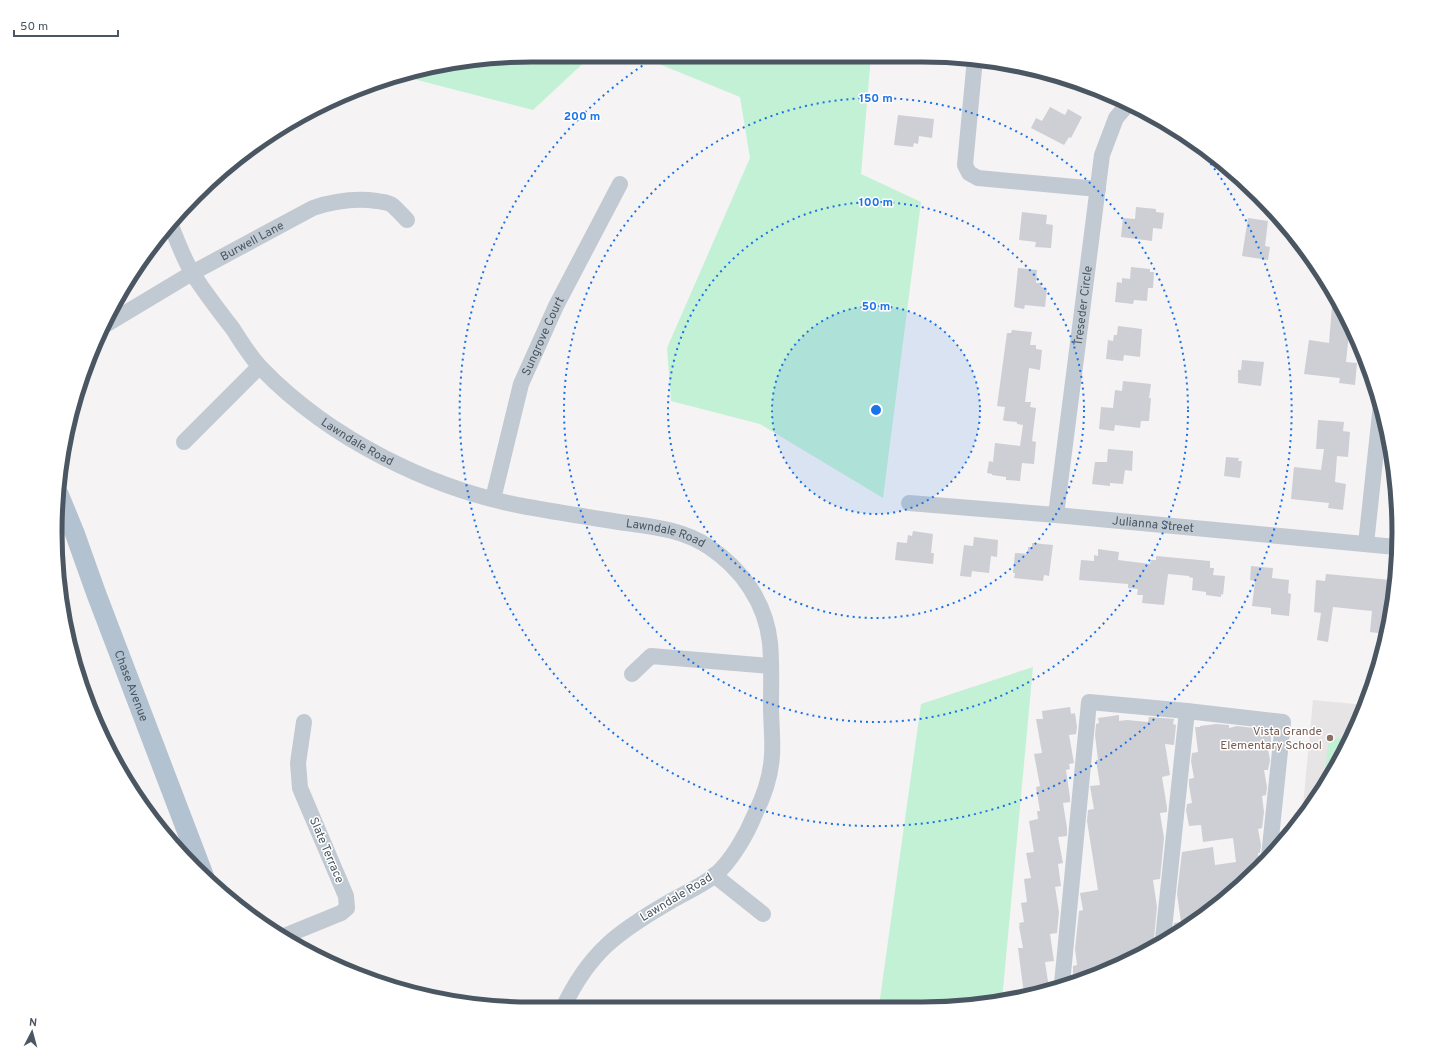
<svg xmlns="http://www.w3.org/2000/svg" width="1454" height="1064" viewBox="0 0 1454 1064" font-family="Overpass,sans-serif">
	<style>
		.education { fill: #e6e4e5 }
		.green { fill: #c3f1d5 }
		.building { fill: #cdcfd5 }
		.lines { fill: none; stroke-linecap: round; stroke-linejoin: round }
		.minor { stroke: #c1cad2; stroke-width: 16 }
		.major { stroke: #b3c2d1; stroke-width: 20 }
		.ring { fill: none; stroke: #1a73e8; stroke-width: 2; stroke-dasharray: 2 4 }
		.education-dot { fill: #8d6e63; stroke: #fff; stroke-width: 1.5 }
		.labels { text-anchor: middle; stroke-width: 3; stroke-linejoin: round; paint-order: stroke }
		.street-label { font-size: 12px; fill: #4a5661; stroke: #fff }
		.education-label { font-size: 12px; fill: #785e54; stroke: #fff; text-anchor: end }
		.rim { fill: none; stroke: #4a5661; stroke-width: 5 }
		.centre { fill: #1a73e8; stroke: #fff; stroke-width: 2 }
		.ring-label { font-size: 12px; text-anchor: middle; font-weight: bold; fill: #1a73e8; stroke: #fff; stroke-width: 3; stroke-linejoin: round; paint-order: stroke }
	</style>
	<rect width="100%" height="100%" fill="#f5f3f3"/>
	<polygon class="education" points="1313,700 1365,705 1335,770 1302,817"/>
	<g class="green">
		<polygon points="532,55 592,55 533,110 398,75 408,71"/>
		<polygon points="637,55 871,55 861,174 921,202 883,498 760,424 671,401 667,348 750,158 740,97"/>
		<polygon points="1033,667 1002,1000 984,1005 879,1006 921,704"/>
		<polygon points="1329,737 1349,739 1335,770 1328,781 1324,780"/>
	</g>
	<g class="building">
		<polygon points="1050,107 1065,115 1068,109 1082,117 1071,138 1069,137 1064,145 1031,128 1036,118 1042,121"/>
		<polygon points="898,115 934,119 932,138 919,136 918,144 914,143 913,147 894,145"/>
		<polygon points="1136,207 1156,209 1156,212 1164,213 1162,229 1153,228 1152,241 1121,237 1123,218 1135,219"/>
		<polygon points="1022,212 1047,215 1046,224 1053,225 1051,248 1035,247 1036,242 1019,240"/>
		<polygon points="1248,218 1268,221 1265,246 1270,247 1268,260 1242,256"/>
		<polygon points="1131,267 1150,269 1150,272 1154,272 1153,288 1148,288 1147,301 1134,300 1133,304 1115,302 1117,282 1122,283 1122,278 1130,279"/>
		<polygon points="1018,268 1037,270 1036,283 1042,283 1041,287 1047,288 1045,307 1025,305 1024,309 1014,307"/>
		<polygon points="1333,294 1350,323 1346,362 1357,363 1355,385 1339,383 1340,378 1304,374 1309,340 1329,343"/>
		<polygon points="1118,326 1142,329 1140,357 1124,355 1123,361 1106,359 1108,340 1113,341 1114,335 1117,335"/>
		<polygon points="1012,330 1032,332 1030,345 1036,345 1036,349 1042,350 1040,370 1029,368 1025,402 1031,402 1030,407 1036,408 1032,441 1036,442 1034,464 1022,463 1020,481 1006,480 1006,477 992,475 992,474 987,473 989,461 993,462 995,443 1020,446 1023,425 1017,424 1017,422 1005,421 1003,420 1005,407 997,406 1007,333 1011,333"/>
		<polygon points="1242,360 1264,362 1261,386 1238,383 1238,370 1241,370"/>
		<polygon points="1123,381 1151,384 1149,398 1151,398 1149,421 1141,421 1140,428 1115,425 1114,431 1099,429 1101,407 1113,408 1115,390 1122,391"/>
		<polygon points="1318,420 1344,422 1343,431 1350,432 1348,457 1337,456 1335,482 1346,484 1343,510 1328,508 1329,503 1291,499 1294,467 1321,470 1324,449 1316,449"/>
		<polygon points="1108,449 1133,451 1132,471 1125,470 1123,484 1110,483 1110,486 1092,484 1095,462 1107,462"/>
		<polygon points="1226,457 1239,458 1238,461 1242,461 1240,478 1224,476"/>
		<polygon points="913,531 933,534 931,553 934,553 933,564 895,560 897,542 907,543 908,535 912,536"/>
		<polygon points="974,537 998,540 997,557 991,556 989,573 972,571 971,577 960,576 964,545 973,546"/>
		<polygon points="1032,543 1053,545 1049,576 1044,575 1043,581 1014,578 1015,573 1013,573 1015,553 1028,554 1028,547 1032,547"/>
		<polygon points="1098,549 1119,552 1118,560 1150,564 1151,560 1156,560 1156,556 1210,561 1210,568 1214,568 1213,575 1225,576 1223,595 1221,594 1221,597 1206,595 1206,592 1192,590 1193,578 1189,577 1189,576 1168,574 1164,605 1142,603 1143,595 1137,595 1138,589 1128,588 1128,584 1079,580 1081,560 1094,561 1094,555 1098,556"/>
		<polygon points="1251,566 1273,568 1272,578 1289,580 1288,593 1291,594 1289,616 1271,614 1271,608 1252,606 1255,581 1250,580"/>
		<polygon points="1326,574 1391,580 1390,591 1395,591 1395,594 1386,634 1370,632 1372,611 1333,607 1328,642 1317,640 1321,613 1314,612 1316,580 1325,581"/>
		<polygon points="1070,707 1071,714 1075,713 1077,727 1076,734 1069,735 1074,763 1069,764 1070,769 1066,770 1070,798 1070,802 1063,803 1067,828 1067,836 1058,837 1063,863 1058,864 1061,886 1055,887 1059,912 1057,933 1050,934 1054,961 1045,962 1049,988 1024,994 1018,948 1023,948 1019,926 1020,926 1019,923 1024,922 1021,903 1027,902 1024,879 1031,878 1026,853 1034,852 1029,821 1038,819 1037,811 1040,811 1036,787 1040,786 1034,754 1042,753 1036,719 1043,719 1042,711"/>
		<polygon points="1119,715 1119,721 1127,720 1148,722 1149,717 1174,719 1173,724 1176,725 1174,745 1165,744 1170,775 1162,777 1167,808 1167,812 1160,813 1164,838 1160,879 1153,880 1157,907 1154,938 1155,944 1105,973 1073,981 1073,966 1077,965 1075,949 1079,911 1083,910 1080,893 1098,890 1087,821 1088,810 1094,809 1090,786 1100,785 1096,760 1098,760 1095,735 1096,724 1099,723 1098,718"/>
		<polygon points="1216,724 1229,725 1229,728 1237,726 1271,730 1271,743 1267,744 1270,760 1268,770 1264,770 1267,787 1266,795 1262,796 1264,812 1262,828 1258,829 1261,845 1260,853 1258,853 1260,866 1213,910 1173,933 1174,923 1181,922 1177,894 1182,852 1213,847 1215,865 1236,862 1233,838 1203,842 1201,825 1189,826 1186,810 1187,804 1192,803 1189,785 1189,779 1194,778 1191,761 1192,753 1198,752 1195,727 1200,727 1200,726"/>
	</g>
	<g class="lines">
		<g class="minor">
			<polyline points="975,62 974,69 965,165 969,173 978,178 1098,189"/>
			<path id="s1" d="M170 223C177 240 183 258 193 274 205 293 219 311 233 329 242 343 251 358 262 369 330 439 432 490 528 507 561 513 594 518 626 523 655 527 684 530 709 547 742 569 766 603 770 643 772 663 771 685 771 705 771 722 773 739 772 755 771 775 764 796 755 814 747 834 731 862 714 876 701 886 685 893 671 901 619 931 589 952 563 1008"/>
			<path id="s2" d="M102 327 192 273 313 208C334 201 355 198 377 201 382 202 388 202 392 205 397 209 402 215 407 220"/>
			<polyline points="184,442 259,367"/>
			<path id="s3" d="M493 499 521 384 556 306 620 184"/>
			<path id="s4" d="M909 503 1056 515 1396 547"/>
			<path id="s5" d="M1056 515 1102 155 1116 118 1128 104"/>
			<polyline points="1366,544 1381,404"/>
			<polyline points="632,674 651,656 770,666"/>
			<polyline points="714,875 763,914"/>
			<polyline points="282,937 341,913 347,908 346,896 300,788 298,763 304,722"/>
			<polyline points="1163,939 1187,711"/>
			<polyline points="1062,984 1089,702 1187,711 1283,722 1269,857"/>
		</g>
		<path class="major" id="s6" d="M59 495 75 534 96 593 204 876"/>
	</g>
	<circle cx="876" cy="410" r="104" fill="#1a73e8" fill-opacity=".12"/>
	<g class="ring">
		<circle cx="876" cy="410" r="104"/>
		<circle cx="876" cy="410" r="208"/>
		<circle cx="876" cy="410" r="312"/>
		<path d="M1192 140A416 416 0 1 1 659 55"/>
	</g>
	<circle class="education-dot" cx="1330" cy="738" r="4"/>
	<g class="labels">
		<g class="street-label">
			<text dy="4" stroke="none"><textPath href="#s2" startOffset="173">Burwell Lane</textPath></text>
			<text dy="4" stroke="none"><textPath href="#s5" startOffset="211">Treseder Circle</textPath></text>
			<text dy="4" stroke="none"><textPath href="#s3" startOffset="171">Sungrove Court</textPath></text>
			<text dy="4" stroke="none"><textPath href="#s1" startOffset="294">Lawndale Road</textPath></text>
			<text dy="4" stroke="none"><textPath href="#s4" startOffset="245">Julianna Street</textPath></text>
			<text dy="4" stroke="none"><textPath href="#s1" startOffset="618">Lawndale Road</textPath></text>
			<text dy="4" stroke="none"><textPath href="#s6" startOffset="204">Chase Avenue</textPath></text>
			<text transform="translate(327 850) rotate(67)" y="4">Slate Terrace</text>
			<text transform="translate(676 897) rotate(-31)" y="4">Lawndale Road</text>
		</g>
		<g class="education-label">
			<text x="1322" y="735">Vista Grande<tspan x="1322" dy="14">Elementary School</tspan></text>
		</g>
	</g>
	<path d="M0 0H1454V1064H0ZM532 62H922A470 470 0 0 1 1392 532V532A470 470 0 0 1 922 1002H532A470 470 0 0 1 62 532V532A470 470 0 0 1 532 62Z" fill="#fff" fill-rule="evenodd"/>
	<path class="rim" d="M532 62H922A470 470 0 0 1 1392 532V532A470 470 0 0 1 922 1002H532A470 470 0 0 1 62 532V532A470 470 0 0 1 532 62Z"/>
	<circle cx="876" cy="410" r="6" class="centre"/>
	<g class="ring-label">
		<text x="876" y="102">150 m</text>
		<text x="582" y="120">200 m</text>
		<text x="876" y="206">100 m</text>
		<text x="876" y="310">50 m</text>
	</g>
	<g transform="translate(32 1032) rotate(6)" stroke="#ffffff" stroke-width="3" paint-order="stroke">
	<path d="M0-3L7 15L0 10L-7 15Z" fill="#4a5661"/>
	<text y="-6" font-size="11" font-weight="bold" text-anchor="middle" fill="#4a5661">N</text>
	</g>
	<path d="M14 30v6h104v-6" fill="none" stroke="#4a5661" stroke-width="2"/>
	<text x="20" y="30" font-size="12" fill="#4a5661" stroke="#ffffff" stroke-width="3" paint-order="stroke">50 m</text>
</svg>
